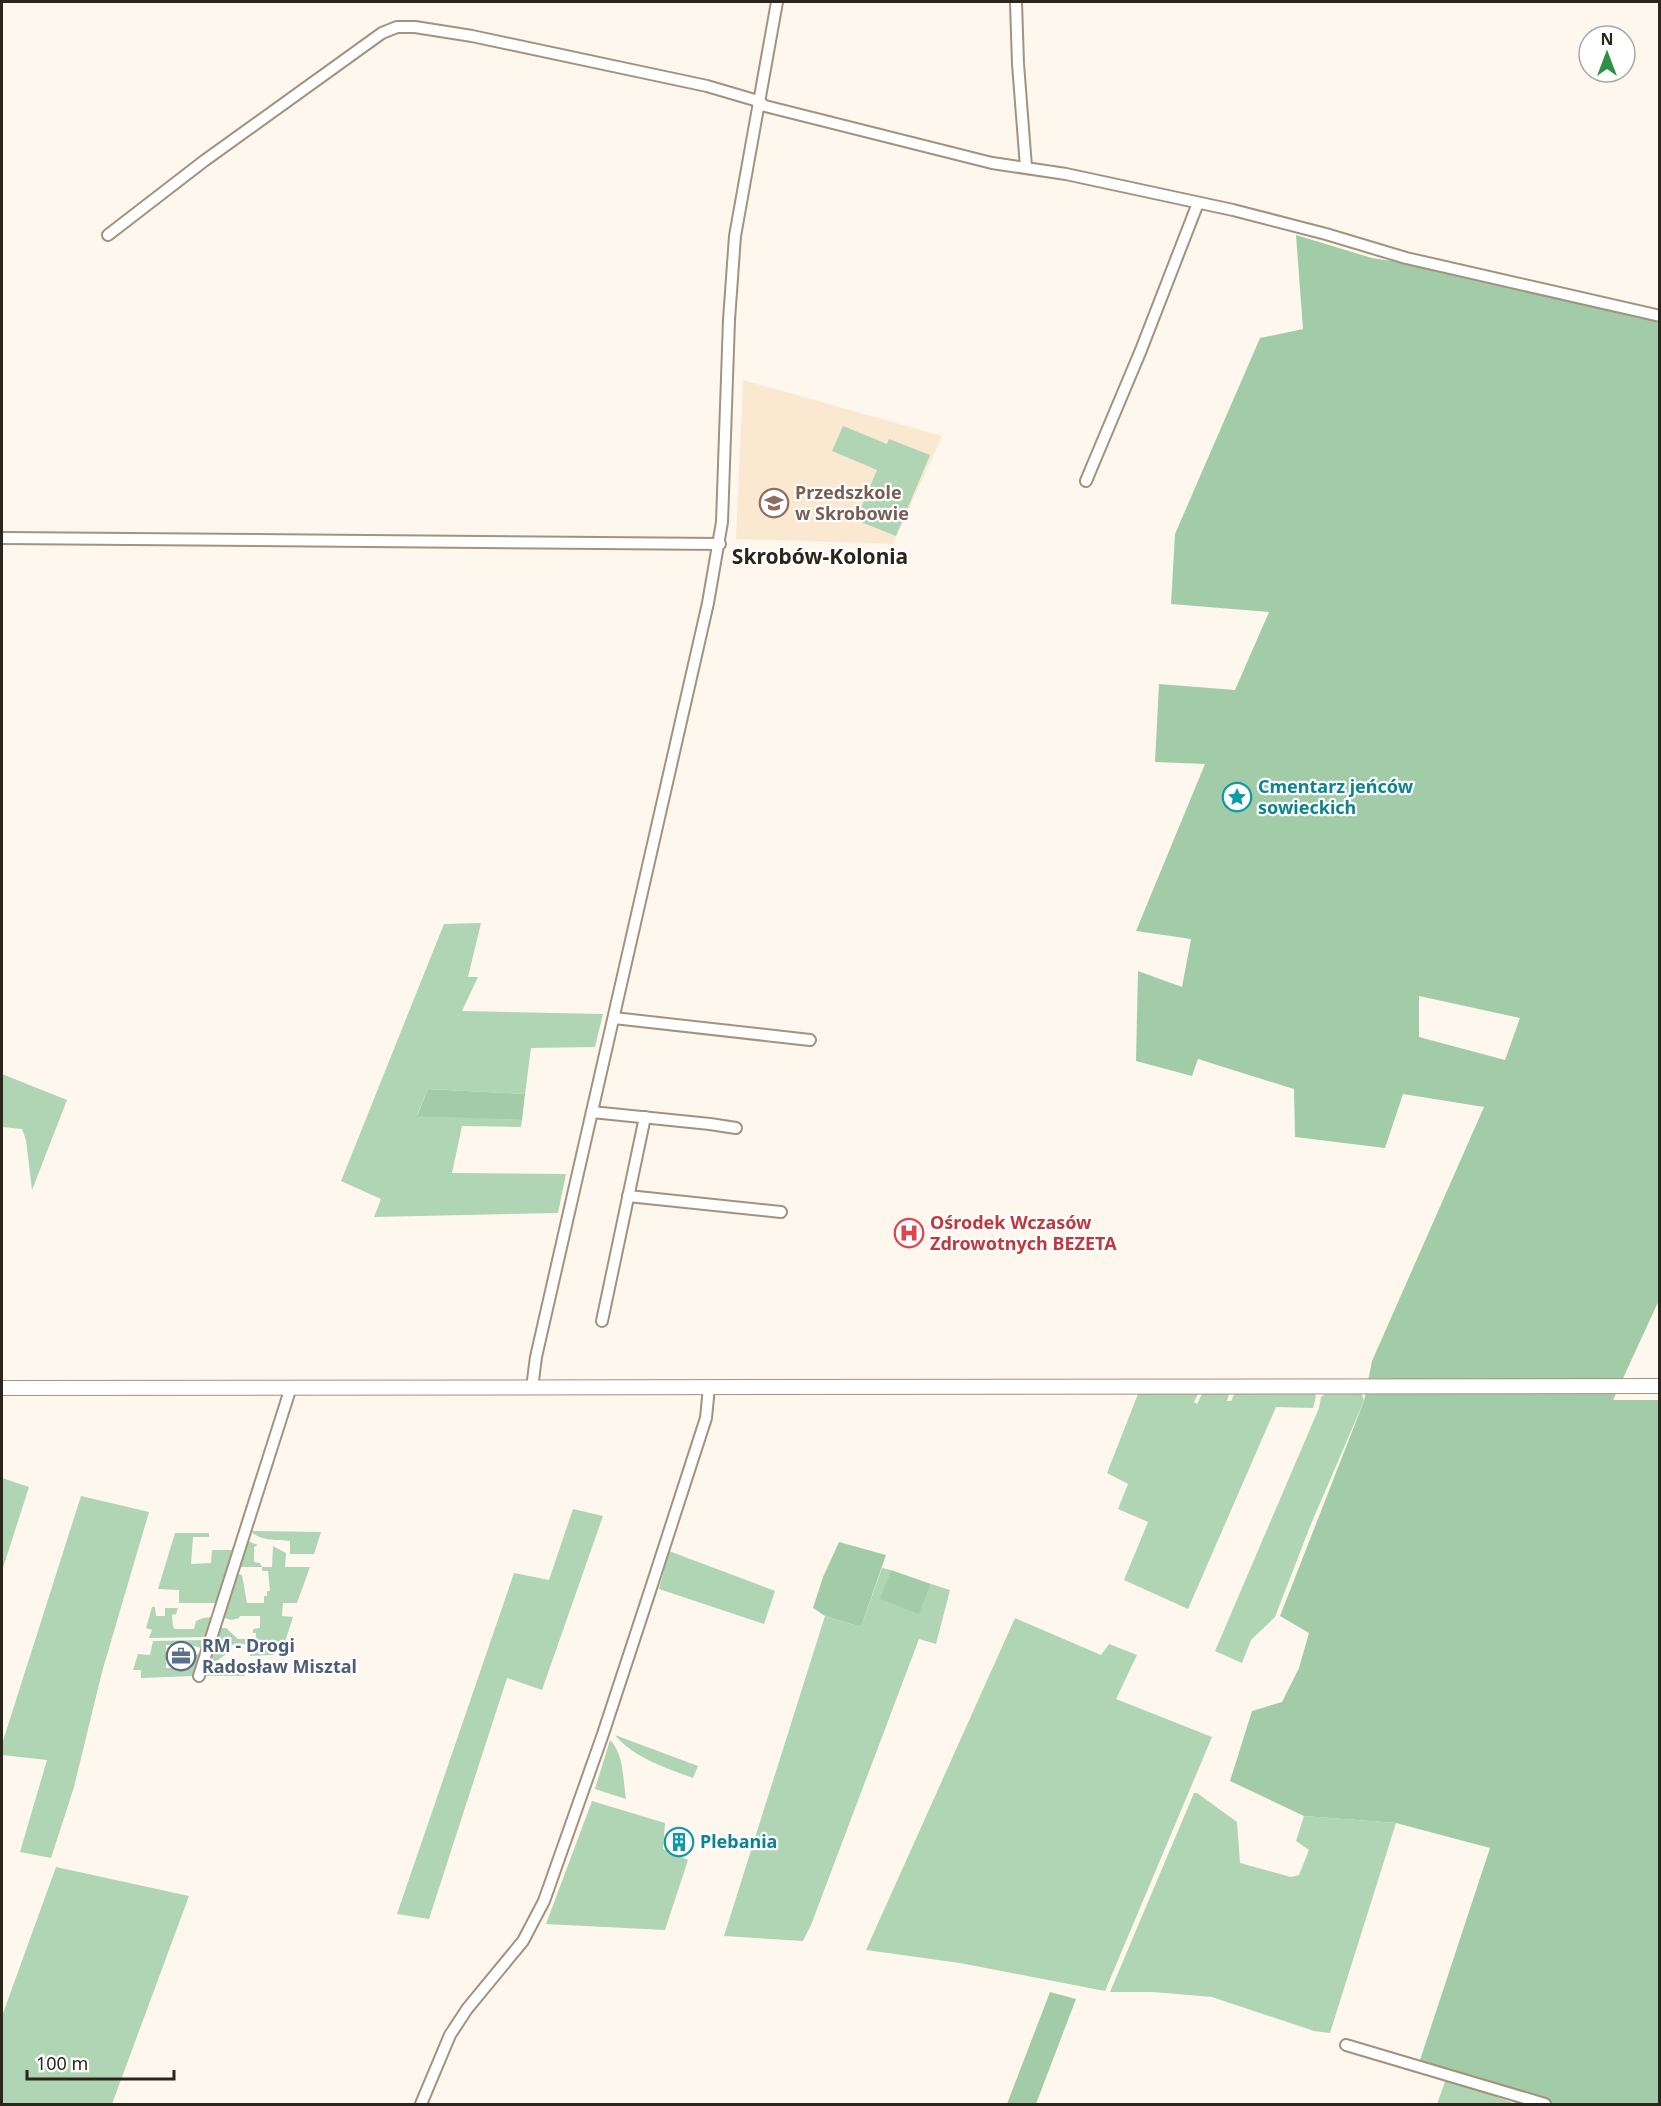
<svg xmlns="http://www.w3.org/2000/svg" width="1661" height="2106" viewBox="0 0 1661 2106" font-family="'Noto Sans',sans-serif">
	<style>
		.built { fill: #fbe8d1 }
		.green { fill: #afd5b4 }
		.forest { fill: #a2cca8; fill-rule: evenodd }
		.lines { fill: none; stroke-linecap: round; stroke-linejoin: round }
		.minor-casing { stroke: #a3927d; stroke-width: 14 }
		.major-casing { stroke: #a3927d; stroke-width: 16 }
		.minor { stroke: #fff; stroke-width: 10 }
		.major { stroke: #fff; stroke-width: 14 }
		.labels { text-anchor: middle; stroke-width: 4.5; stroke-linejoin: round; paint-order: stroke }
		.education-label { font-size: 18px; font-weight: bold; fill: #785e54; stroke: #fff; text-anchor: start }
		.culture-label { font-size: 18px; font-weight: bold; fill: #0d838f; stroke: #fff; text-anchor: start }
		.health-label { font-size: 18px; font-weight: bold; fill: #be3a42; stroke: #fff; text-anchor: start }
		.service-label { font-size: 18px; font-weight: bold; fill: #4e5e75; stroke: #fff; text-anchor: start }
		.quarter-label { font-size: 21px; font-weight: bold; fill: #2b251c; stroke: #fff }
	</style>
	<rect width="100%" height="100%" fill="#fef7ee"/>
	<polygon class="built" points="743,380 942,436 893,544 736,539"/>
	<g class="green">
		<polygon points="843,426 887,444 889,439 930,455 896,536 856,520 877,470 832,451"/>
		<polygon points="481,923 468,977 478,977 462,1011 603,1014 595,1047 531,1048 525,1094 428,1089 417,1115 522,1120 521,1127 462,1126 452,1173 566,1174 558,1213 374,1217 381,1199 341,1181 444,924"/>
		<polygon points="2,1074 67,1100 32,1190 26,1140 22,1129 2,1127"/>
		<polygon points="1355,1392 1362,1394 1364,1401 1311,1524 1275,1617 1251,1640 1242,1663 1215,1651 1319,1408 1321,1397 1325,1394"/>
		<polygon points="1162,1393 1198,1394 1194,1402 1197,1404 1202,1394 1229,1394 1227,1401 1231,1401 1235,1393 1314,1393 1316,1396 1313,1408 1276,1407 1188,1609 1124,1580 1148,1522 1118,1509 1128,1484 1107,1473 1138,1394"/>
		<polygon points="2,1478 29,1487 2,1571"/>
		<polygon points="81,1496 149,1512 102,1672 74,1787 51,1858 20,1852 47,1760 2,1755 2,1744"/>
		<polygon points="573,1509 603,1516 542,1690 507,1678 429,1919 397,1914 514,1573 549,1580"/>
		<path d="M251 1531 321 1532 314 1554H290V1541C278 1540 258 1541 251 1531Z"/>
		<polygon points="175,1533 209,1533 209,1537 193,1537 191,1564 211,1563 212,1550 237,1550 219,1603 179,1603 179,1590 158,1589"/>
		<polygon points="247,1541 258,1545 254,1547 254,1562 260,1563 262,1567 272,1567 273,1546 286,1553 285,1567 310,1567 297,1603 283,1603 282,1616 293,1617 282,1651 274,1651 273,1655 250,1656 250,1653 246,1653 246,1644 227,1645 226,1654 218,1660 211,1662 210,1657 219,1628 226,1628 238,1639 256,1639 256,1633 253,1633 253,1629 260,1628 260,1616 240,1616 239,1618 231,1620 222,1617 238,1574 242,1575 247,1603 264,1603 264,1596 267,1596 267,1591 270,1591 268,1571 262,1571 262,1567 239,1567"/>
		<polygon points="669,1551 775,1591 764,1624 659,1589"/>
		<polygon points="882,1568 891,1570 881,1599 919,1613 931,1584 950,1590 936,1644 919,1639 811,1925 803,1941 724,1936 825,1616 861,1627"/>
		<polygon points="152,1607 155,1607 156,1616 165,1616 165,1608 178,1608 176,1614 172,1615 173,1627 175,1629 194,1629 196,1621 203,1618 211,1617 213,1620 207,1637 149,1638 152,1630 146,1628"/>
		<polygon points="1015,1618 1101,1655 1109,1644 1137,1655 1116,1699 1212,1737 1105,1991 960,1963 866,1950"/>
		<polygon points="204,1640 201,1648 191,1645 166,1645 166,1668 189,1667 189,1657 199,1654 201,1657 194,1676 141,1678 141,1670 133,1670 138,1654 150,1655 153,1641"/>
		<polygon points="211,1670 243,1670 245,1671 245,1676 203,1676 205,1672"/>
		<path d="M615 1735 698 1766 693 1778C666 1768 634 1758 615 1735Z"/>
		<path d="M610 1740C624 1753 623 1781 626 1799L595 1789Z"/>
		<polygon points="1194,1793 1197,1793 1237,1822 1240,1863 1291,1877 1299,1875 1309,1850 1296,1841 1304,1816 1396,1823 1330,2033 1314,2031 1212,1997 1153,1992 1110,1992"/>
		<polygon points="592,1801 665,1823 663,1849 688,1860 665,1930 546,1924"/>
		<polygon points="56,1867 189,1896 112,2104 2,2104 2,2016"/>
		<polygon points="1446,2079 1516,2104 1437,2104"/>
	</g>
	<g class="forest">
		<path d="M1296 235 1372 258 1424 266 1659 321 1660 1298 1613 1400H1659V2104H1532L1420 2060 1490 1848 1396 1823 1304 1816 1230 1781 1252 1711 1282 1702 1299 1668 1309 1633 1280 1616 1364 1401 1372 1361 1484 1107 1403 1094 1385 1148 1295 1137 1294 1089 1198 1059 1192 1076 1136 1061 1138 971 1182 987 1191 939 1136 931 1205 764 1155 762 1159 684 1235 690 1269 612 1171 604 1175 534 1260 338 1303 329ZM1419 996 1520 1018 1505 1060 1419 1037Z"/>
		<polygon points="428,1089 525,1094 522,1120 417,1116"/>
		<polygon points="839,1542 886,1555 861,1627 825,1616 813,1608 823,1577"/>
		<polygon points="891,1570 931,1584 919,1614 880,1599"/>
		<polygon points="1050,1992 1076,1999 1036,2104 1007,2104"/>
	</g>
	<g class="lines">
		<g class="minor-casing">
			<g id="minor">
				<polyline points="1016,2 1018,64 1026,167"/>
				<polyline points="108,235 204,161 382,33 397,27 415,27 472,36 707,86 758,101 765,106 992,163 1066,174 1233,210 1326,234 1406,258 1660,316"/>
				<polyline points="1086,481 1141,350 1198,203"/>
				<polyline points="2,538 720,544"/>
				<polyline points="614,1018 810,1040"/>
				<polyline points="592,1112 710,1124 736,1128"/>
				<polyline points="628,1196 781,1212"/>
				<polyline points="602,1321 645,1117"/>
				<polyline points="532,1388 536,1357 708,603 722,522 729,320 735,236 777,2"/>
				<polyline points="199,1676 291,1387"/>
				<polyline points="1346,2045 1545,2104"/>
				<polyline points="421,2104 450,2035 467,2009 523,1941 544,1901 603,1734 649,1594 706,1418 709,1387"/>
			</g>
		</g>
		<g class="major-casing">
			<polyline id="major" points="2,1388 1660,1386"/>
		</g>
		<use href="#minor" class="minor"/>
		<use href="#major" class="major"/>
	</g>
	<defs>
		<g id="school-ring" transform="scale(1.5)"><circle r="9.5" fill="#fff" stroke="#8d6e63" stroke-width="1.5"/><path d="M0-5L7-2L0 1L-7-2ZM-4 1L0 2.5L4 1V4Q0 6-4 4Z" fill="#8d6e63"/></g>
		<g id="sight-ring" transform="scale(1.5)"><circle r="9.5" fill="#fff" stroke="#0f9aa8" stroke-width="1.5"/><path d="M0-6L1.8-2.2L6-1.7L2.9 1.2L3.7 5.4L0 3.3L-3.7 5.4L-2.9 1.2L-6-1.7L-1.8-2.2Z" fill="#0f9aa8"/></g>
		<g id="hospital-ring" transform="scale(1.5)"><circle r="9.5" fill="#fff" stroke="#e0444e" stroke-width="1.5"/><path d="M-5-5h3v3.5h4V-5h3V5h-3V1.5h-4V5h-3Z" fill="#e0444e"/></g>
		<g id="office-ring" transform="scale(1.5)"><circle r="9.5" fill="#fff" stroke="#5c6f8a" stroke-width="1.5"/><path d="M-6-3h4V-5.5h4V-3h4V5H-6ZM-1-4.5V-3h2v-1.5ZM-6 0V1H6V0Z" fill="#5c6f8a"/></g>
		<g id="building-ring" transform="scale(1.5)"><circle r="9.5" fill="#fff" stroke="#0f9aa8" stroke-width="1.5"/><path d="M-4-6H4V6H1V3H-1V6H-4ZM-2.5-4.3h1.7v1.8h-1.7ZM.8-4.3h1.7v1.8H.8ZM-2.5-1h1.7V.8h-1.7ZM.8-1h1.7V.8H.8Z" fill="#0f9aa8"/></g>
	</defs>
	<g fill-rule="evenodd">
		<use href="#school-ring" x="774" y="503"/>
		<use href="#sight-ring" x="1237" y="797"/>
		<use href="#hospital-ring" x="909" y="1233"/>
		<use href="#office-ring" x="181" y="1656"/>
		<use href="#building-ring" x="679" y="1842"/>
	</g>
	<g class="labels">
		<g class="education-label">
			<text x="795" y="499">Przedszkole<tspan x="795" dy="21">w Skrobowie</tspan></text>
		</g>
		<g class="culture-label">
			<text x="1258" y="793">Cmentarz jeńców<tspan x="1258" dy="21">sowieckich</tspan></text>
			<text x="700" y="1848">Plebania</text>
		</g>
		<g class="health-label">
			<text x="930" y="1229">Ośrodek Wczasów<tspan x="930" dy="21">Zdrowotnych BEZETA</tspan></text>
		</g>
		<g class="service-label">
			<text x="202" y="1652">RM - Drogi<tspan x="202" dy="21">Radosław Misztal</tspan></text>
		</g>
		<g class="quarter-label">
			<text x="820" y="564">Skrobów-Kolonia</text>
		</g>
	</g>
	<rect width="1661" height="2106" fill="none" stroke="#2b251c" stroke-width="6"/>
	<g transform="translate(1607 54)"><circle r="28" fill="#ffffff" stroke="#aaa8a4" stroke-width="1.5"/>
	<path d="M0-4.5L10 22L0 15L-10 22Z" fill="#2f9145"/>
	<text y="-9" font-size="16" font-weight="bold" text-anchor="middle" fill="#2b251c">N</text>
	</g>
	<path d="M27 2070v9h147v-9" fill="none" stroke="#2b251c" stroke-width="3"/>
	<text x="36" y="2070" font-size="18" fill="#2b251c" stroke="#ffffff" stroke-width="4.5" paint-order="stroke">100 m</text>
</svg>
